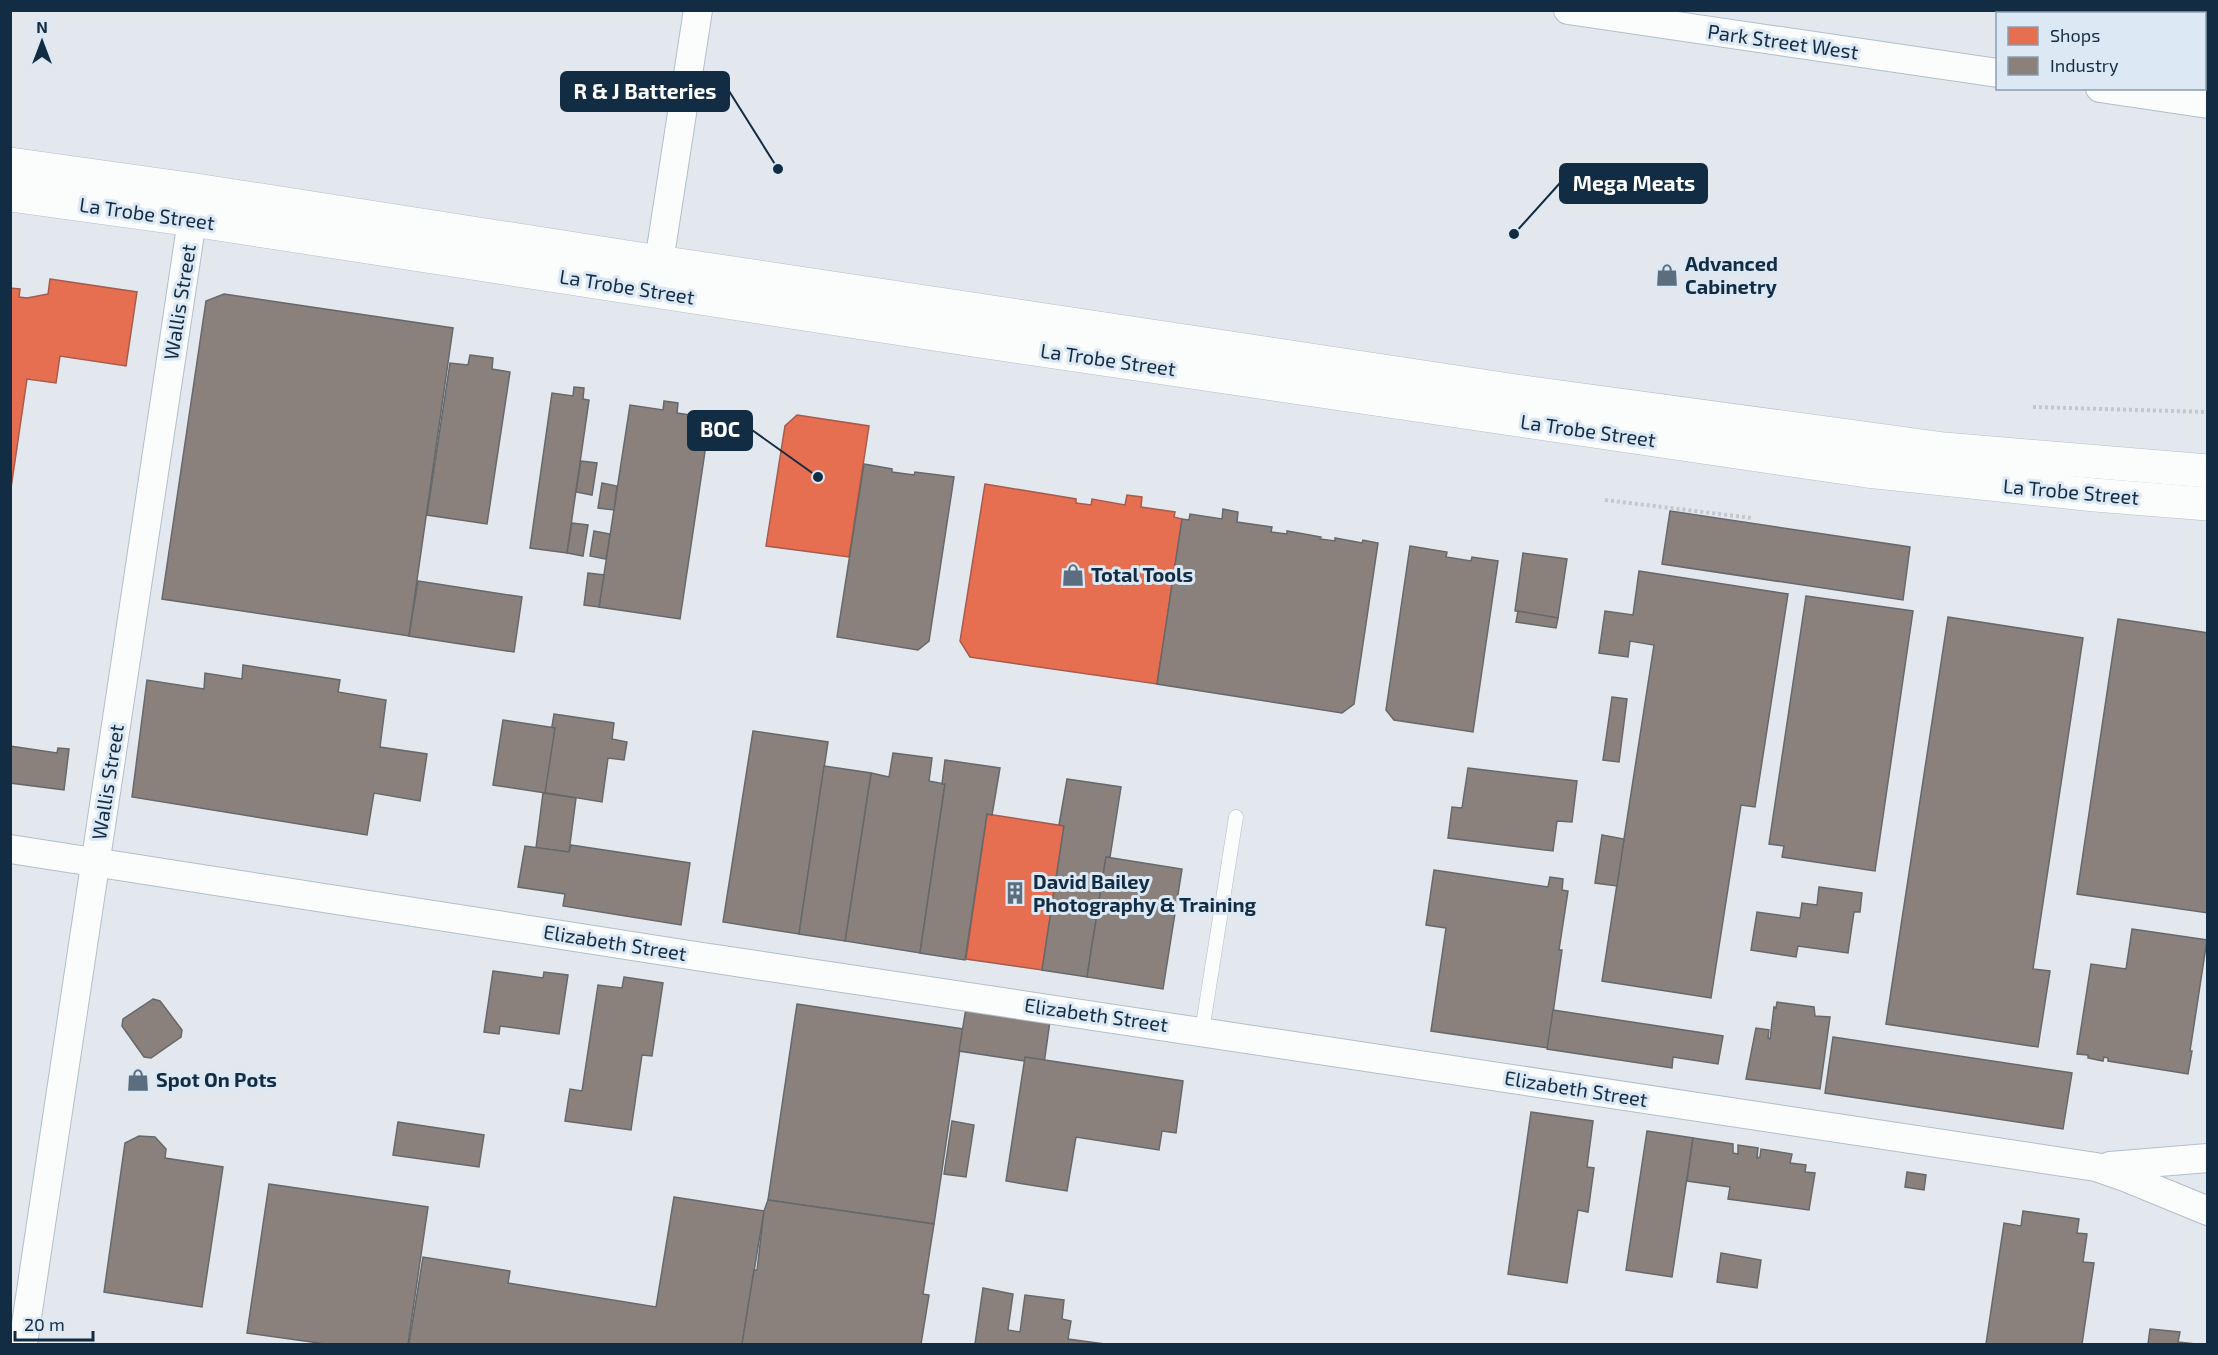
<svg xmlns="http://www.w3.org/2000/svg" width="2218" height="1355" viewBox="0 0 2218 1355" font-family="'Exo 2',sans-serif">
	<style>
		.shops { fill: #e76f51; stroke: #a75b4d; stroke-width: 1.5 }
		.industry { fill: #8a817c; stroke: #66686b; stroke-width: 1.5 }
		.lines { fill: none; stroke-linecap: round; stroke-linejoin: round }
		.lane-casing { stroke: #b0bfcd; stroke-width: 15 }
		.street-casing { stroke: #b0bfcd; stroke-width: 30 }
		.secondary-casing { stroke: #b0bfcd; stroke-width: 34 }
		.path { stroke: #c3c8ce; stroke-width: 4; stroke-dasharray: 3 3; stroke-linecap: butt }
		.lane { stroke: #fbfcfc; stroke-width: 14 }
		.street { stroke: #fbfcfc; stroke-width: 28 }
		.secondary { stroke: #fbfcfc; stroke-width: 33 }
		.labels { text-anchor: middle; stroke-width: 6; stroke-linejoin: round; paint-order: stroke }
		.street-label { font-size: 20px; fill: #122c43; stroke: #dce8f4 }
		.poi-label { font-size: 20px; font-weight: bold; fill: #122c43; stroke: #dce8f4; text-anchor: start }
		.leader { fill: none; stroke: #122c43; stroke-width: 2 }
		.callout-dot { fill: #122c43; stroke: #dce8f4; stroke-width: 2 }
		.callout { fill: #122c43; stroke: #122c43; stroke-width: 2 }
		.callout-label { font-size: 21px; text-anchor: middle; font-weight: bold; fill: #fff }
	</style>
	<rect width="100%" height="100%" fill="#e2e8ee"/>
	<g class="shops">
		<polygon points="50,279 137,292 126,366 60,356 56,383 27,379 10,495 10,288 20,289 19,297 27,298 48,294"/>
		<polygon points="797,415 869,426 849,557 766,546 785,426"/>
		<polygon points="985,484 1076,499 1076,503 1091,505 1092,499 1125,505 1127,495 1142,497 1141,507 1175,512 1174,517 1182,519 1157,684 970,657 960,641"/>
		<polygon points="987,814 1064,826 1042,970 966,959"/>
	</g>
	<g class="industry">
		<polygon points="224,294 453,328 409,636 162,599 206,301"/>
		<polygon points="470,355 493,358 492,369 510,372 487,524 427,515 450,363 468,365"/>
		<polygon points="574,387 584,388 583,399 589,400 567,553 530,548 552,393 573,396"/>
		<polygon points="664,401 678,403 677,413 710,418 680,619 599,607 630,405 663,410"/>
		<polygon points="581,461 597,463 592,495 576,492"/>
		<polygon points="864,464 892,469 892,472 914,475 915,472 954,477 929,641 918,650 837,637"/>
		<polygon points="602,483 617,486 614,510 598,508"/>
		<polygon points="1223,509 1238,512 1237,522 1272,527 1271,532 1287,534 1287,531 1321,537 1320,539 1335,541 1335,538 1362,543 1363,540 1378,543 1354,704 1342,713 1157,684 1182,519 1189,520 1190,514 1222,519"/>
		<polygon points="1670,511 1910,547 1903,600 1662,564"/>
		<polygon points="572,523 588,525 583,556 567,553"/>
		<polygon points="594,531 610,534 606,559 590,556"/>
		<polygon points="1410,546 1447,552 1446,557 1471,561 1472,557 1498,561 1473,732 1394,720 1386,710"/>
		<polygon points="1523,553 1567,559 1558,618 1515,611"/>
		<polygon points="1639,571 1788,594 1755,807 1741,805 1711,998 1602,981 1654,645 1630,641 1628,657 1599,653 1605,611 1633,615"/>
		<polygon points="588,573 604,575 599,607 584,605"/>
		<polygon points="418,581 522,597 514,652 409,636"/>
		<polygon points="1806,596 1913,611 1875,871 1782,857 1784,846 1769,844"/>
		<polygon points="1518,611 1558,618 1556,628 1516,622"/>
		<polygon points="1948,617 2083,638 2033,969 2050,971 2038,1047 1886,1024"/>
		<polygon points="2118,619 2208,633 2208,913 2077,894"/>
		<polygon points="243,665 340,680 338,692 386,700 380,747 427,754 420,801 374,793 367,835 132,797 147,680 204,689 205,673 242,679"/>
		<polygon points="1612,697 1627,699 1619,762 1603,760"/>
		<polygon points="554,714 614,723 612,739 627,742 624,760 608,758 602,802 541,792"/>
		<polygon points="503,720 555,728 545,793 493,785"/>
		<polygon points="753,731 828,742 799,934 723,922"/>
		<polygon points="10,746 57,753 58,748 69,749 64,790 10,783"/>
		<polygon points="893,753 932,758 929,781 945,784 920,953 845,941 871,773 889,777"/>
		<polygon points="945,760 1000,768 992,815 987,814 965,960 920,953 945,784 942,784"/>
		<polygon points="824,766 871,773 845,941 799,934"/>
		<polygon points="1468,768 1577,781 1572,822 1557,821 1553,851 1448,838 1452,807 1462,808"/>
		<polygon points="1067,779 1121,787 1110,857 1106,857 1087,977 1042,970 1064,826 1059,825"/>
		<polygon points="543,793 576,798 569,852 536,848"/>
		<polygon points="1602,835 1624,839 1617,886 1595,883"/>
		<polygon points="571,845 690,863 681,925 563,906 565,894 518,887 525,846 569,852"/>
		<polygon points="1106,857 1182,869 1163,989 1087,977"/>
		<polygon points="1434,870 1548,887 1550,877 1563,879 1562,890 1568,891 1559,950 1562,950 1548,1048 1431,1031 1446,928 1426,925"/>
		<polygon points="1819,887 1862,893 1860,912 1854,912 1848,953 1798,946 1796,957 1751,950 1757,912 1800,918 1802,903 1817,905"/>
		<polygon points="2132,929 2207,940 2190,1051 2192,1051 2188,1074 2108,1061 2108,1058 2104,1057 2103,1061 2088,1058 2088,1055 2077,1054 2091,964 2126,969"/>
		<polygon points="493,971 543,978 544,972 568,975 559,1034 500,1026 499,1034 484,1032"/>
		<polygon points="624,977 663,983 652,1056 642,1055 631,1130 565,1121 570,1089 582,1091 598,985 622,988"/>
		<polygon points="153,999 160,1001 182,1030 181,1037 151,1058 144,1057 122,1026 123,1019"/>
		<polygon points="1777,1002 1814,1007 1815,1016 1830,1017 1820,1089 1746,1079 1756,1028 1769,1030 1768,1038 1770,1039 1774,1007 1776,1008"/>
		<polygon points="797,1004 963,1029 934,1224 768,1200"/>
		<polygon points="966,1008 1050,1021 1044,1064 959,1051"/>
		<polygon points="1553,1010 1723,1036 1718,1064 1673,1057 1672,1068 1547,1049"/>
		<polygon points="1833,1037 2072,1073 2063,1129 1825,1093"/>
		<polygon points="1025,1057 1183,1081 1176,1133 1162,1131 1159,1150 1076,1137 1067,1191 1006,1181"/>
		<polygon points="1531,1112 1593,1121 1587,1167 1594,1168 1588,1212 1578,1210 1567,1283 1508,1274"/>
		<polygon points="952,1121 974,1125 966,1177 944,1174"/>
		<polygon points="398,1122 484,1135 479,1167 393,1155"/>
		<polygon points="1647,1131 1693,1138 1672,1277 1626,1270"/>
		<polygon points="139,1136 155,1137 166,1149 165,1158 223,1167 202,1307 104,1292 125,1143"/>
		<polygon points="1693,1138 1733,1144 1733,1153 1738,1154 1738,1145 1758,1148 1757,1158 1760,1157 1761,1149 1792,1154 1790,1163 1806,1165 1805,1172 1815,1173 1809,1210 1728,1199 1730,1187 1687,1181"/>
		<polygon points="1907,1172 1926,1175 1924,1190 1905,1187"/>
		<polygon points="269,1184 428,1207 408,1344 326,1344 247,1333"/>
		<polygon points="674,1197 764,1211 742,1344 409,1344 423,1257 510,1271 508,1283 656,1307"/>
		<polygon points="768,1200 934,1224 923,1294 929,1295 921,1344 742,1344 754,1270 757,1270 764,1211"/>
		<polygon points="2023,1211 2079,1219 2077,1233 2087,1234 2083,1262 2094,1263 2082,1344 1986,1344 2004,1223 2021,1226"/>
		<polygon points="1721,1253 1761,1260 1757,1288 1717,1282"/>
		<polygon points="983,1288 1013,1294 1008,1330 1020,1332 1025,1295 1064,1300 1062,1319 1071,1321 1068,1339 1105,1344 975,1344"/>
		<polygon points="2150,1329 2180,1332 2178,1342 2196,1344 2148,1344"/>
	</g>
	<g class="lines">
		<g class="lane-casing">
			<polyline id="lane" points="1202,1031 1236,817"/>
		</g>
		<g class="street-casing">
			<g id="street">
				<polyline points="1568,10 1998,73"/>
				<polyline points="2100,88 2208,104"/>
				<polyline points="659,262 698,10"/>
				<polyline points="10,849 696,956 2096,1167 2125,1177 2208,1211"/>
				<polyline points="2110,1166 2208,1158"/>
				<polyline points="23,1344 192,220"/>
			</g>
		</g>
		<g class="secondary-casing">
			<g id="secondary">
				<polyline points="10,164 196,190 659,262 1516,391 1944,449 2208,471"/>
				<polyline points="10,195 192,220 993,343 1867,471 2095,495 2208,504"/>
			</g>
		</g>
		<g class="path">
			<polyline points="2064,10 2084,14"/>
			<polyline points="2204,32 2208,32"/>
			<polyline points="2033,407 2208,412"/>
			<polyline points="1605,500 1752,518"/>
		</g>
		<use href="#lane" class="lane"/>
		<use href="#street" class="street"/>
		<use href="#secondary" class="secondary"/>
	</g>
	<defs>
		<g id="shop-bare" transform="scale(1.8)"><path d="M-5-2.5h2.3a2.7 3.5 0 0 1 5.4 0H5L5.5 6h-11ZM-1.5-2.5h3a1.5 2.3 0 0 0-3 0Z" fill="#5b6e7f" stroke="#dce8f4" stroke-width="2.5" paint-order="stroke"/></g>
		<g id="building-bare" transform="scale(1.8)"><path d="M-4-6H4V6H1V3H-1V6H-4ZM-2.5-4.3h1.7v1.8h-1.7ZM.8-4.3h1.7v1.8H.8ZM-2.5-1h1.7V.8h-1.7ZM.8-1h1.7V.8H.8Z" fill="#5b6e7f" stroke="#dce8f4" stroke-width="2.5" paint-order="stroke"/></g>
	</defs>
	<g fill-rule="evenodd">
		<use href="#shop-bare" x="1667" y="275"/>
		<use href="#shop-bare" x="1073" y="575"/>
		<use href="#building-bare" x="1015" y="893"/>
		<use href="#shop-bare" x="138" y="1080"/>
	</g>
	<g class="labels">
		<g class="street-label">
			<text transform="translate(1783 42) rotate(8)" y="7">Park Street West</text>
			<text transform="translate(147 214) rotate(8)" y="7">La Trobe Street</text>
			<text transform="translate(627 287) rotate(9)" y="7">La Trobe Street</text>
			<text transform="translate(180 302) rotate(-81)" y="7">Wallis Street</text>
			<text transform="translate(1108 360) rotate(8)" y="7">La Trobe Street</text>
			<text transform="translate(1588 431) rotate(8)" y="7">La Trobe Street</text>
			<text transform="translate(2071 492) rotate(5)" y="7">La Trobe Street</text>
			<text transform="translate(108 782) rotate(-81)" y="7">Wallis Street</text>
			<text transform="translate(615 943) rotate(9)" y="7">Elizabeth Street</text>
			<text transform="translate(1096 1015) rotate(8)" y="7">Elizabeth Street</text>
			<text transform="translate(1576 1089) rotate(9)" y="7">Elizabeth Street</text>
		</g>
		<g class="poi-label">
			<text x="1685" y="271">Advanced<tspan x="1685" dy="23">Cabinetry</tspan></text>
			<text x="1091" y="582">Total Tools</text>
			<text x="1033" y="889">David Bailey<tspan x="1033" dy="23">Photography &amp; Training</tspan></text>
			<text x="156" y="1087">Spot On Pots</text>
		</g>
	</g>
	<path class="leader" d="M778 169L729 91M1514 234L1560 183M818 477L752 430"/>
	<g class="callout-dot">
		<circle cx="778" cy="169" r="6"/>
		<circle cx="1514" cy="234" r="6"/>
		<circle cx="818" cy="477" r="6"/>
	</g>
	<g class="callout">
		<rect x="561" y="72" width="168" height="39" rx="6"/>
		<rect x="1560" y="164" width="147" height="39" rx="6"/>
		<rect x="688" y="411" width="64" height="39" rx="6"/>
	</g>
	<g class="callout-label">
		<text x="645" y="99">R &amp; J Batteries</text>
		<text x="1634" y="191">Mega Meats</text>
		<text x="720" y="437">BOC</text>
	</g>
	<rect width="2218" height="1355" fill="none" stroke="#122c43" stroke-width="24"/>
	<rect x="1996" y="12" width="210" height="78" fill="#dce8f4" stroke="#8b9dad" stroke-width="1.5"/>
	<rect x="2008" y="27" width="30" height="18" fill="#e76f51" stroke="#8b9dad" stroke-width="1.5"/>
	<text x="2050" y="42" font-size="18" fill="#122c43">Shops</text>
	<rect x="2008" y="57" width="30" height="18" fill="#8a817c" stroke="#8b9dad" stroke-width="1.5"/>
	<text x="2050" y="72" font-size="18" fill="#122c43">Industry</text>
	<g transform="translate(42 42)" stroke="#dce8f4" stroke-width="4.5" paint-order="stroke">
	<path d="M0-4.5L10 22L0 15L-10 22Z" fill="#122c43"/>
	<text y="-9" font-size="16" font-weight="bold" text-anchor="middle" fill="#122c43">N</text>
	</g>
	<path d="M15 1331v9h78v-9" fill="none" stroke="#122c43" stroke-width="3"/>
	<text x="24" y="1331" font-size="18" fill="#122c43" stroke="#dce8f4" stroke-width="4.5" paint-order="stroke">20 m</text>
</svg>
